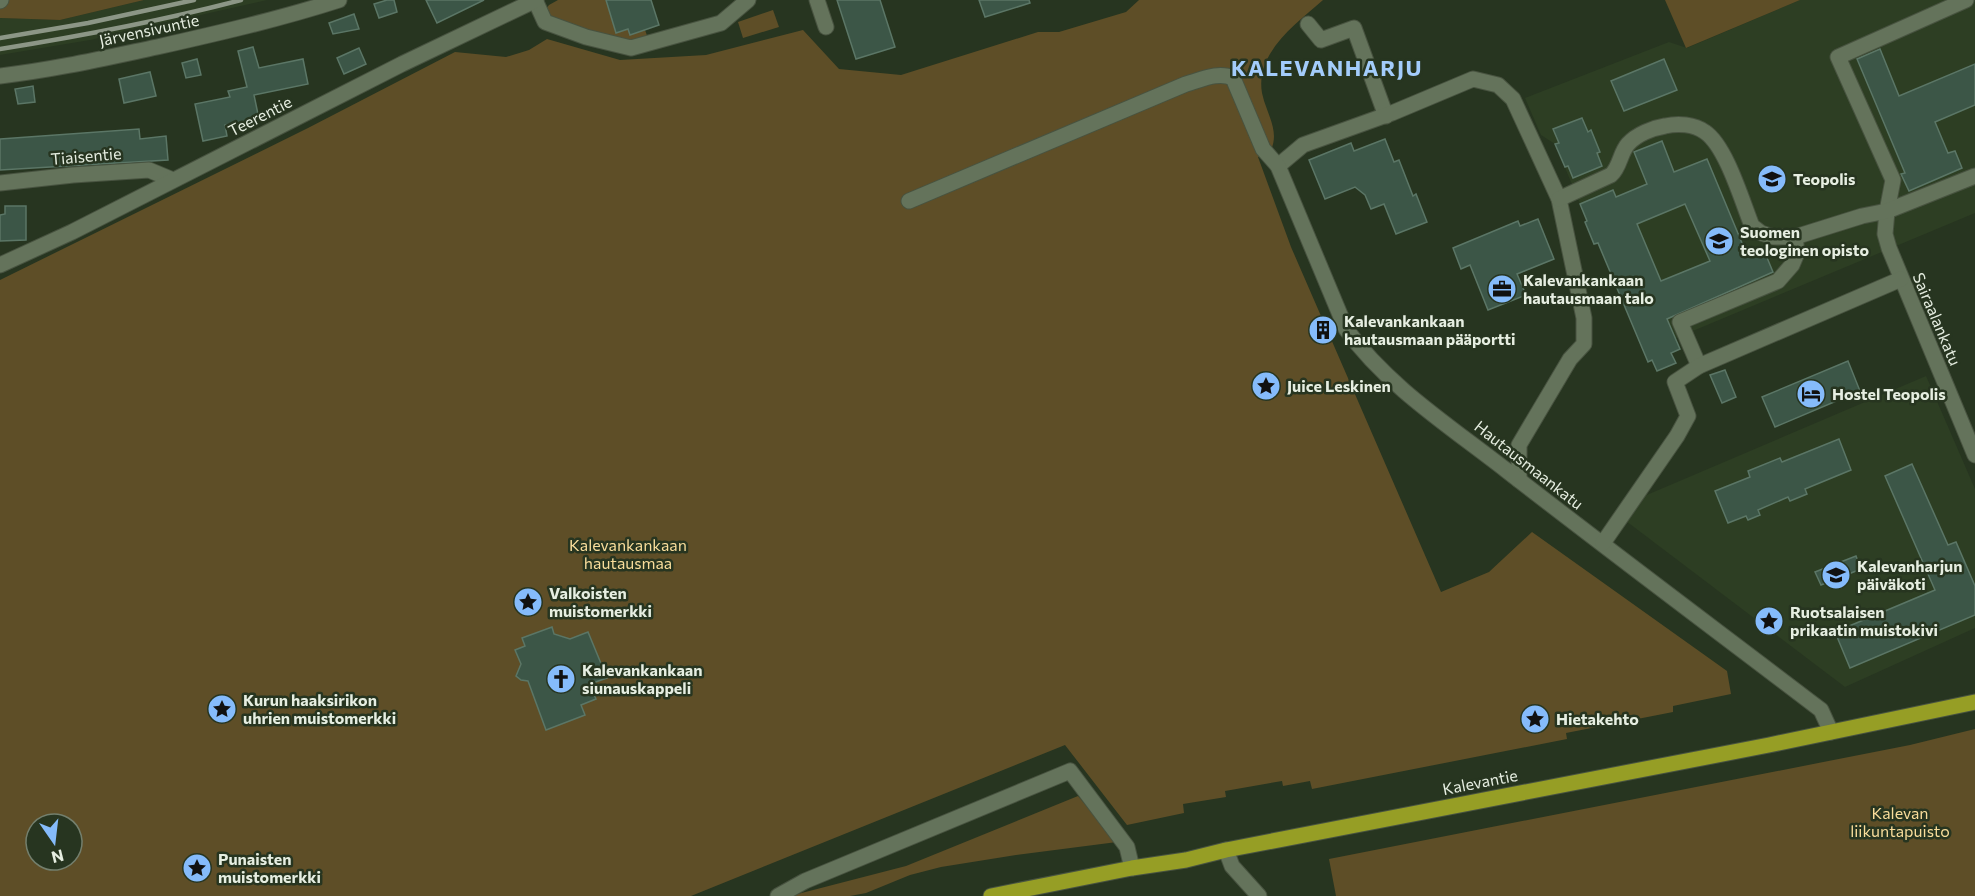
<svg xmlns="http://www.w3.org/2000/svg" width="1975" height="896" viewBox="0 0 1975 896" font-family="Commissioner,sans-serif">
	<style>
		.built { fill: #2d3e23 }
		.green { fill: #5e4e27; fill-rule: evenodd }
		.building { fill: #3c5647; stroke: #5b7666; stroke-width: 1.5; fill-rule: evenodd }
		.lines { fill: none; stroke-linecap: round; stroke-linejoin: round }
		.minor-casing { stroke: #485340; stroke-width: 17 }
		.major-casing { stroke: #485340; stroke-width: 17 }
		.minor { stroke: #64735b; stroke-width: 15 }
		.major { stroke: #969e25; stroke-width: 15 }
		.rail { stroke: #8c9686; stroke-width: 4.5 }
		.labels { text-anchor: middle; stroke-width: 5; stroke-linejoin: round; paint-order: stroke }
		.street-label { font-size: 16px; fill: #e6eee1; stroke: #273520 }
		.poi-label { font-size: 16px; font-weight: bold; fill: #e6eee1; stroke: #273520; text-anchor: start }
		.park-label { font-size: 16px; fill: #f9dd9b; stroke: #273520 }
		.district-label { font-size: 22px; font-weight: bold; letter-spacing: 1.5px; fill: #a3ccfb; stroke: #273520 }
	</style>
	<rect width="100%" height="100%" fill="#273520"/>
	<g class="built">
		<polygon points="144,0 267,0 90,40 0,55 0,18 60,20"/>
		<polygon points="1800,0 1975,0 1975,213 1676,338 1680,349 1671,353 1676,363 1657,371 1653,361 1648,362 1598,243 1594,244 1585,222 1587,220 1555,144 1541,135 1525,98 1669,42 1687,48"/>
		<polygon points="1926,376 1975,489 1975,628 1845,687 1626,521 1642,497"/>
	</g>
	<g class="green">
		<polygon points="0,0 144,0 60,20 0,18"/>
		<polygon points="558,0 606,0 616,33 628,29 630,34 645,30 649,41 619,44 552,20 546,9 549,5"/>
		<path d="M1139 0H1323C1297 23 1255 52 1262 93 1266 113 1280 130 1271 150L1258 157 1291 247 1441 592 1489 572 1532 532 1727 671 1731 694 1673 706V712L1566 733 1567 739 1312 789 1310 781 1283 786 1282 781 1225 791 1226 797 1183 804 1184 813 1127 825 1065 745 691 896H0V280L308 128 455 52 506 57 529 50 547 39 620 60 706 55 803 30 839 69 901 75 1038 32H1059L1126 12ZM36 824H72V860H36Z"/>
		<polygon points="1665,0 1800,0 1686,48"/>
		<polygon points="773,10 779,27 743,38 738,22"/>
		<polygon points="1975,729 1975,896 1336,896 1329,859 1910,745"/>
		<polygon points="1078,796 1117,842 1016,855 941,867 910,875 866,893 850,896 790,896 906,866"/>
	</g>
	<g class="building">
		<polygon points="387,0 394,0 397,12 379,18 374,4"/>
		<polygon points="426,0 484,0 437,23"/>
		<polygon points="606,0 651,0 659,25 630,35 628,29 616,33"/>
		<polygon points="837,0 880,0 895,47 856,59"/>
		<polygon points="979,0 1029,0 1030,3 985,17"/>
		<polygon points="354,14 359,29 333,34 329,23"/>
		<polygon points="253,47 259,68 303,59 308,84 254,95 259,119 225,125 227,136 203,141 195,104 230,97 228,91 247,87 238,51"/>
		<polygon points="359,48 366,64 344,74 337,58"/>
		<polygon points="1880,49 1899,96 1975,64 1975,105 1935,122 1948,153 1955,151 1962,168 1909,191 1901,174 1905,173 1857,59"/>
		<polygon points="197,59 201,75 186,78 182,63"/>
		<polygon points="1664,59 1677,90 1624,111 1611,81"/>
		<polygon points="150,72 156,96 124,103 119,79"/>
		<polygon points="33,86 35,102 18,104 15,89"/>
		<polygon points="1582,118 1588,132 1591,130 1600,152 1597,153 1602,166 1573,178 1568,166 1565,167 1555,144 1559,143 1553,129"/>
		<polygon points="139,129 140,139 166,136 168,160 0,170 0,139"/>
		<polygon points="1385,139 1394,162 1399,160 1413,196 1416,194 1427,222 1396,234 1384,204 1371,209 1365,195 1355,187 1325,199 1309,160 1351,143 1354,151"/>
		<path d="M1662 141 1674 172 1707 159 1747 255 1763 248 1773 272 1667 319 1680 349 1671 353 1676 363 1657 371 1652 360 1648 362 1598 243 1594 244 1585 222 1587 221 1580 204 1613 190 1616 197 1647 184 1634 152ZM1685 204 1710 261 1661 281 1637 224Z"/>
		<polygon points="5,206 26,206 26,240 0,241 0,215 5,214"/>
		<polygon points="1538,219 1554,259 1517,274 1526,295 1488,310 1470,265 1461,269 1453,248 1518,221 1520,226"/>
		<polygon points="1848,361 1860,391 1775,427 1762,397"/>
		<polygon points="1725,370 1736,397 1722,403 1710,375"/>
		<polygon points="1839,439 1851,470 1805,489 1807,494 1790,501 1788,497 1758,510 1760,515 1748,520 1746,516 1728,523 1715,491 1750,477 1748,471 1780,458 1782,462"/>
		<polygon points="1912,464 1948,545 1956,542 1975,586 1975,615 1850,668 1835,632 1935,590 1885,476"/>
		<polygon points="1856,556 1861,569 1821,585 1815,572"/>
		<polygon points="552,627 554,634 570,639 588,632 607,678 590,684 596,699 581,705 585,715 546,730 528,681 521,680 516,676 521,664 515,650 525,646 522,638"/>
	</g>
	<g class="lines">
		<g class="minor-casing">
			<g id="minor">
				<polyline points="535,0 545,22 586,37 631,48 721,23 748,0"/>
				<polyline points="817,0 826,27"/>
				<polyline points="1966,0 1838,57 1893,180 1887,211 1885,234 1889,248 1975,455"/>
				<polyline points="0,1 1,0"/>
				<polyline points="1308,24 1321,40 1354,28 1386,116"/>
				<path d="M0 76C53 70 105 58 157 47 219 33 280 19 339 0"/>
				<polyline points="1278,166 1303,145 1392,113 1473,79 1498,85 1513,99 1559,199 1584,318 1584,344 1570,359 1519,445 1519,480"/>
				<polyline points="0,183 73,175 149,170 173,180"/>
				<path d="M1559 199 1611 175C1620 167 1620 153 1628 144 1637 134 1653 128 1665 126 1678 123 1694 124 1705 132 1726 146 1742 201 1752 226L1761 233 1774 237H1795L1862 216 1887 211 1975 176"/>
				<path d="M909 201 1186 84C1201 80 1218 71 1233 78L1263 149 1278 166 1346 329C1387 386 1451 427 1506 470 1610 551 1716 630 1821 710L1831 732"/>
				<polyline points="0,265 72,232 402,64 536,0"/>
				<polyline points="1699,366 1680,322 1778,281 1792,265 1797,253 1795,237"/>
				<polyline points="1603,543 1677,436 1688,416 1675,382 1699,366 1901,279"/>
				<polyline points="1226,850 1232,866 1259,896"/>
				<polyline points="778,896 805,881 1070,771 1127,847 1132,868"/>
			</g>
		</g>
		<g class="major-casing">
			<polyline id="major" points="991,896 1132,868 1186,860 1226,850 1769,745 1975,702"/>
		</g>
		<use href="#minor" class="minor"/>
		<use href="#major" class="major"/>
		<g class="rail">
			<polyline points="0,38 88,23 194,0"/>
			<path d="M0 49C81 36 161 21 241 0"/>
		</g>
	</g>
	<defs>
		<g id="university-disc" transform="scale(1.5)"><circle r="9.5" fill="#85bbfb" stroke="#273520"/><path d="M0-5L7-2L0 1L-7-2ZM-4 1L0 2.5L4 1V4Q0 6-4 4Z" fill="#111"/></g>
		<g id="office-disc" transform="scale(1.5)"><circle r="9.5" fill="#85bbfb" stroke="#273520"/><path d="M-6-3h4V-5.5h4V-3h4V5H-6ZM-1-4.5V-3h2v-1.5ZM-6 0V1H6V0Z" fill="#111"/></g>
		<g id="building-disc" transform="scale(1.5)"><circle r="9.5" fill="#85bbfb" stroke="#273520"/><path d="M-4-6H4V6H1V3H-1V6H-4ZM-2.5-4.3h1.7v1.8h-1.7ZM.8-4.3h1.7v1.8H.8ZM-2.5-1h1.7V.8h-1.7ZM.8-1h1.7V.8H.8Z" fill="#111"/></g>
		<g id="sight-disc" transform="scale(1.5)"><circle r="9.5" fill="#85bbfb" stroke="#273520"/><path d="M0-6L1.8-2.2L6-1.7L2.9 1.2L3.7 5.4L0 3.3L-3.7 5.4L-2.9 1.2L-6-1.7L-1.8-2.2Z" fill="#111"/></g>
		<g id="hotel-disc" transform="scale(1.5)"><circle r="9.5" fill="#85bbfb" stroke="#273520"/><path d="M-6-4.5h1.5V1H6V5H4.5V3h-9V5H-6ZM-4 0a1.8 1.8 0 1 1 3.6 0ZM.5 0V-2.5h3Q6-2.5 6 0Z" fill="#111"/></g>
		<g id="school-disc" transform="scale(1.5)"><circle r="9.5" fill="#85bbfb" stroke="#273520"/><path d="M0-5L7-2L0 1L-7-2ZM-4 1L0 2.5L4 1V4Q0 6-4 4Z" fill="#111"/></g>
		<g id="church-disc" transform="scale(1.5)"><circle r="9.5" fill="#85bbfb" stroke="#273520"/><path d="M-1.2-6h2.4v3.5h3.3v2.4h-3.3V6h-2.4V-.1h-3.3v-2.4h3.3Z" fill="#111"/></g>
	</defs>
	<g fill-rule="evenodd">
		<use href="#university-disc" x="1772" y="179"/>
		<use href="#university-disc" x="1719" y="241"/>
		<use href="#office-disc" x="1502" y="289"/>
		<use href="#building-disc" x="1323" y="330"/>
		<use href="#sight-disc" x="1266" y="386"/>
		<use href="#hotel-disc" x="1811" y="394"/>
		<use href="#school-disc" x="1836" y="575"/>
		<use href="#sight-disc" x="528" y="602"/>
		<use href="#sight-disc" x="1769" y="621"/>
		<use href="#church-disc" x="561" y="679"/>
		<use href="#sight-disc" x="222" y="709"/>
		<use href="#sight-disc" x="1535" y="719"/>
		<use href="#sight-disc" x="197" y="868"/>
	</g>
	<g class="labels">
		<g class="street-label">
			<text transform="translate(149 30) rotate(-12)" y="6">Järvensivuntie</text>
			<text transform="translate(260 116) rotate(-27)" y="6">Teerentie</text>
			<text transform="translate(86 156) rotate(-5)" y="6">Tiaisentie</text>
			<text transform="translate(1937 319) rotate(67)" y="6">Sairaalankatu</text>
			<text transform="translate(1529 465) rotate(38)" y="6">Hautausmaankatu</text>
			<text transform="translate(1480 782) rotate(-11)" y="6">Kalevantie</text>
		</g>
		<g class="poi-label">
			<text x="1793" y="185">Teopolis</text>
			<text x="1740" y="238">Suomen<tspan x="1740" dy="18">teologinen opisto</tspan></text>
			<text x="1523" y="286">Kalevankankaan<tspan x="1523" dy="18">hautausmaan talo</tspan></text>
			<text x="1344" y="327">Kalevankankaan<tspan x="1344" dy="18">hautausmaan pääportti</tspan></text>
			<text x="1287" y="392">Juice Leskinen</text>
			<text x="1832" y="400">Hostel Teopolis</text>
			<text x="1857" y="572">Kalevanharjun<tspan x="1857" dy="18">päiväkoti</tspan></text>
			<text x="549" y="599">Valkoisten<tspan x="549" dy="18">muistomerkki</tspan></text>
			<text x="1790" y="618">Ruotsalaisen<tspan x="1790" dy="18">prikaatin muistokivi</tspan></text>
			<text x="582" y="676">Kalevankankaan<tspan x="582" dy="18">siunauskappeli</tspan></text>
			<text x="243" y="706">Kurun haaksirikon<tspan x="243" dy="18">uhrien muistomerkki</tspan></text>
			<text x="1556" y="725">Hietakehto</text>
			<text x="218" y="865">Punaisten<tspan x="218" dy="18">muistomerkki</tspan></text>
		</g>
		<g class="park-label">
			<text x="628" y="551">Kalevankankaan<tspan x="628" dy="18">hautausmaa</tspan></text>
			<text x="1900" y="819">Kalevan<tspan x="1900" dy="18">liikuntapuisto</tspan></text>
		</g>
		<g class="district-label">
			<text x="1327" y="76">KALEVANHARJU</text>
		</g>
	</g>
	<g transform="translate(54 842) rotate(166)"><circle r="28" fill="#273520" stroke="#737f6d" stroke-width="1.5"/>
	<path d="M0-4.5L10 22L0 15L-10 22Z" fill="#85bbfb"/>
	<text y="-9" font-size="16" font-weight="bold" text-anchor="middle" fill="#e6eee1">N</text>
	</g>
</svg>
